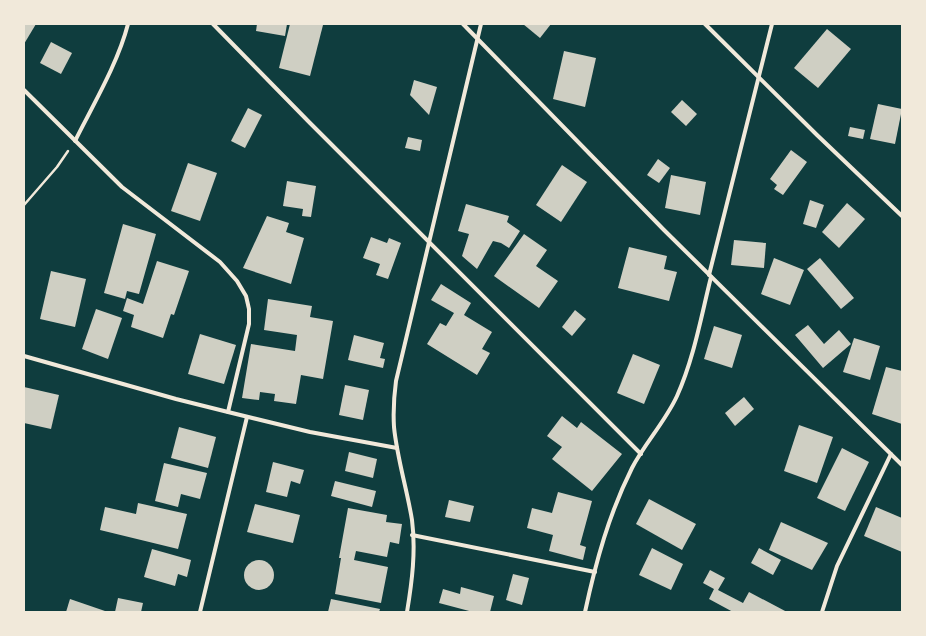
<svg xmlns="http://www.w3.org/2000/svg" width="926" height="636" viewBox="0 0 926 636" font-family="Figtree,sans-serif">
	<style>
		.building { fill: #cfcfc3 }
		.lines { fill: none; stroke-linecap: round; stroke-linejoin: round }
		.path { stroke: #f1e9da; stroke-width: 2.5 }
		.minor { stroke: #f1e9da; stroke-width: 4 }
	</style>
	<rect width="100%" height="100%" fill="#0f3d3e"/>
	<g class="building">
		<polygon points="24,24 36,24 24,44"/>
		<polygon points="257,24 287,24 285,36 256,31"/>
		<polygon points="290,24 318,24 323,25 310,76 279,68"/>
		<polygon points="523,24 551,24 540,38"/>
		<polygon points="827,29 851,49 818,88 794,68"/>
		<polygon points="51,42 72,53 61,74 40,63"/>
		<polygon points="564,51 596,58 585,107 553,99"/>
		<polygon points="414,80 437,87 429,115 410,95"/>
		<polygon points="682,100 697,114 686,126 671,112"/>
		<polygon points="878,104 902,109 895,144 870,139"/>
		<polygon points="248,108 262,115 245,148 231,141"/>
		<polygon points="850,127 865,130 863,139 848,136"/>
		<polygon points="408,137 422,140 420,151 405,148"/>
		<polygon points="791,150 807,162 783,195 774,189 777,185 770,179"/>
		<polygon points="658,159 670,168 659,183 647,175"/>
		<polygon points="188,163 217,173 200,221 171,211"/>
		<polygon points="562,165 587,182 561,222 536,205"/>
		<polygon points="671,175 706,182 700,215 665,208"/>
		<polygon points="287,181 316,186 311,217 302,216 303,209 283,206"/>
		<polygon points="810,200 824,205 816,228 803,224"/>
		<polygon points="847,203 865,219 839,248 822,232"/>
		<polygon points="466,204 509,216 507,222 520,231 509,248 501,243 493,241 477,269 462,256 469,234 458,231"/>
		<polygon points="267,216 289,223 286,232 304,238 291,284 243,268"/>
		<polygon points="123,224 156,234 139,294 127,291 125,299 104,293"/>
		<polygon points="524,234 547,250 536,266 558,281 539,308 494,276"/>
		<polygon points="371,237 387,243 389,238 401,243 388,279 376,275 380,264 363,258"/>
		<polygon points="734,240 766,243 764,268 731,265"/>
		<polygon points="629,247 667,256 664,269 677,272 669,301 618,288"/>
		<polygon points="774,258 804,270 790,305 761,294"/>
		<polygon points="820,258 854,298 841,309 807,269"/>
		<polygon points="157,261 189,271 174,315 171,314 163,338 131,327 134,315 123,311 127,298 143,304"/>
		<polygon points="51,271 86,279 75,327 40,319"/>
		<polygon points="441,284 471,303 464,315 492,332 482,349 490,353 477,375 427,344 440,323 446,326 454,313 431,300"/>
		<polygon points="268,299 312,306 310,317 333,321 323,379 301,375 296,404 274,401 275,394 260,392 259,400 242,398 251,344 295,351 297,335 264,330"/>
		<polygon points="96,309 122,318 108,359 82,349"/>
		<polygon points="575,310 586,319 572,336 562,327"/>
		<polygon points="808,325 824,344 839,330 851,344 823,368 795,335"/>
		<polygon points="714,326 742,335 732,368 704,359"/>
		<polygon points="200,334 236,345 224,384 188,374"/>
		<polygon points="354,335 384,343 380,358 385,359 383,368 348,360"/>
		<polygon points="854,338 880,346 870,380 843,372"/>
		<polygon points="633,354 660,365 644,404 617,393"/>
		<polygon points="886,367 902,371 902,424 872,414"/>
		<polygon points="345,385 369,390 363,420 339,415"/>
		<polygon points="24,387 59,395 51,429 24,423"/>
		<polygon points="744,397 754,409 735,426 725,413"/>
		<polygon points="562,416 577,428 581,422 622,454 592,491 552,459 562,447 547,436"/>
		<polygon points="799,425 833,437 817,483 784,471"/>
		<polygon points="179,427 216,437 208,468 171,458"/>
		<polygon points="842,448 869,462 845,511 817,498"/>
		<polygon points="349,452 377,459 373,478 345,471"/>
		<polygon points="273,462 304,470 300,484 291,481 287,497 266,492"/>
		<polygon points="164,463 207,473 200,499 181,494 178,507 155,501"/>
		<polygon points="335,481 376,491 372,507 331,496"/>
		<polygon points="558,492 592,501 580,545 586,547 583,560 549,551 553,535 527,528 532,508 552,513"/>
		<polygon points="649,499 696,524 682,550 636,524"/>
		<polygon points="449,500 474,506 470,522 445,517"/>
		<polygon points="138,503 187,514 178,549 100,530 105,507 136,514"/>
		<polygon points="255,504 300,515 293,543 247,532"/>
		<polygon points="876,507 902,518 902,552 864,536"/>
		<polygon points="348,508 387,515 386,522 402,524 399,544 390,542 387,557 356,551 354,560 388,567 381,603 335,594 341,558 339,558"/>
		<polygon points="781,522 828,543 812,570 769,550"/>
		<polygon points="652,548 683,564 671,590 639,575"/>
		<polygon points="759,548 781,560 773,575 751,563"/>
		<polygon points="152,549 191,560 187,577 178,574 175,586 144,577"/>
		<circle cx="259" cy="575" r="15"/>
		<polygon points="710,570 725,578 718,590 743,603 749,592 787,612 733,612 709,599 714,589 703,583"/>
		<polygon points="513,574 529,578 522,605 506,600"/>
		<polygon points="461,587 494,596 490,612 473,612 439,603 443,589 460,594"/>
		<polygon points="118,598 143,603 141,612 115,612"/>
		<polygon points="70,599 105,611 105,612 66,612"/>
		<polygon points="331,599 380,609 379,612 328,612"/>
	</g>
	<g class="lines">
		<polyline class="path" points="24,205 57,167 68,151"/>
		<g class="minor">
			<polyline points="213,24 310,123 641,454"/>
			<polyline points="463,24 664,230 902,465"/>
			<polyline points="705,24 817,135 902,216"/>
			<polyline points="24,90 122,187 220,262 237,281 246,296 249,309 249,324 228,412"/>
			<path d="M75 141C93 105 118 63 128 24"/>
			<polyline points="709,275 772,24"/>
			<polyline points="24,356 176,399 228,412 310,432 397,448"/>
			<polyline points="412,535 595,572"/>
			<polyline points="200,612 247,417"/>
			<path d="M407 612C412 582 416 551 412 520 407 489 397 458 394 427 393 411 394 396 396 381L481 24"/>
			<path d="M585 612C596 561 609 514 632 468 645 443 665 422 677 396 694 358 701 317 711 277"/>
			<polyline points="822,612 837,566 891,454"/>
		</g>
	</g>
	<rect width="926" height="636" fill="none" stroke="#f1e9da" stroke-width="50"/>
</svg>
